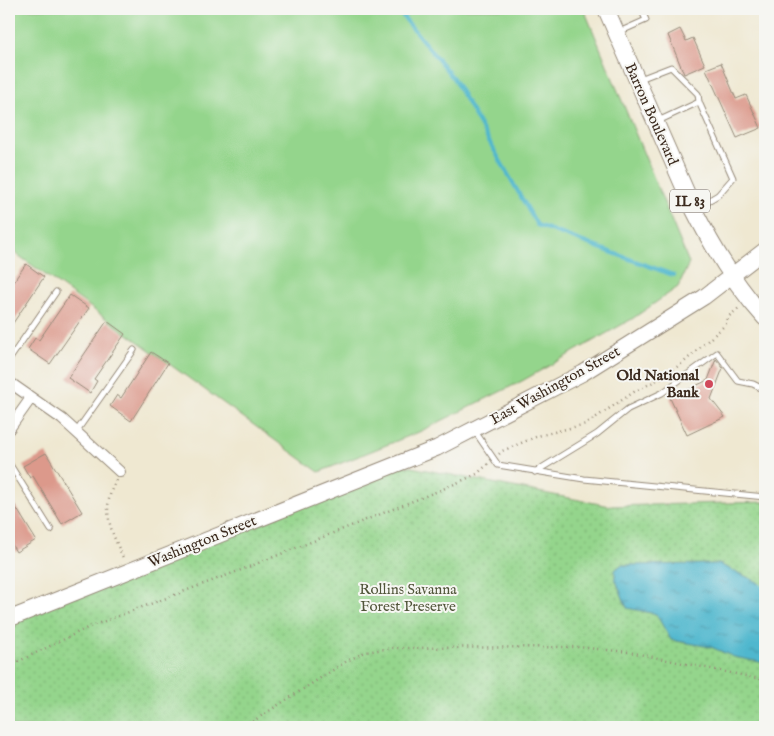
<svg xmlns="http://www.w3.org/2000/svg" width="774" height="736" viewBox="0 0 774 736" font-family="'IM FELL English',serif">
	<style>
		.grass { fill: #94d58c; stroke: #688055 }
		.park { fill: url(#park-dots); stroke: #688055 }
		.water { fill: url(#water-ripples); stroke: #467076 }
		.lines { fill: none; stroke-linecap: round; stroke-linejoin: round }
		.stream { stroke: #50b7ce; stroke-width: 4 }
		.building { fill: #dc998b }
		.service-casing { stroke: #958978; stroke-width: 7 }
		.minor-casing { stroke: #958978; stroke-width: 12 }
		.secondary-casing { stroke: #958978; stroke-width: 17 }
		.primary-casing { stroke: #958978; stroke-width: 18 }
		.path { stroke: #958978; stroke-width: 2.5; stroke-dasharray: 1 4; stroke-linecap: butt }
		.service { stroke: #fff; stroke-width: 5 }
		.minor { stroke: #fff; stroke-width: 10 }
		.secondary { stroke: #fff; stroke-width: 15 }
		.primary { stroke: #fff; stroke-width: 16 }
		.poi-dot { fill: #d1495b; stroke: #f6f6f2; stroke-width: 2 }
		.labels { text-anchor: middle; stroke-width: 4; stroke-linejoin: round; paint-order: stroke }
		.shield { fill: #f6f6f2; stroke: #73675e; stroke-width: 1 }
		.shield-label { font-size: 14px; font-weight: bold; fill: #3b2a1e }
		.street-label { font-size: 15px; fill: #3b2a1e; stroke: #f6f6f2 }
		.poi-label { font-size: 15px; font-weight: bold; fill: #3b2a1e; stroke: #f6f6f2; text-anchor: end }
		.park-label { font-size: 15px; fill: #51553a; stroke: #f6f6f2 }
	</style>
	<defs>
		<pattern id="park-dots" width="8" height="8" patternUnits="userSpaceOnUse" patternTransform="scale(1.25)"><rect width="8" height="8" fill="#94d58c"/><path d="M2 2h.1M6 6h.1" fill="none" stroke="#80b778" stroke-width="1.8" stroke-linecap="round"/></pattern>
		<pattern id="water-ripples" width="26" height="14" patternUnits="userSpaceOnUse" patternTransform="scale(1.25)"><rect width="26" height="14" fill="#50b7ce"/><path d="M2 4q2-2 4 0t4 0M15 11q2-2 4 0t4 0" fill="none" stroke="#4495a7"/></pattern>
	</defs>
	<rect width="100%" height="100%" fill="#f6f6f2"/>
	<filter id="ink" filterUnits="userSpaceOnUse"><feTurbulence type="fractalNoise" baseFrequency=".02" numOctaves="2"/><feDisplacementMap in="SourceGraphic" scale="10" xChannelSelector="R" yChannelSelector="G"/><feConvolveMatrix kernelMatrix="1 2 1 2 8 2 1 2 1" color-interpolation-filters="sRGB"/></filter>
	<filter id="wash" filterUnits="userSpaceOnUse"><feTurbulence type="fractalNoise" baseFrequency=".0096" numOctaves="4" result="noise"/><feDisplacementMap in="SourceGraphic" scale="20" xChannelSelector="R" yChannelSelector="G"/><feGaussianBlur stdDeviation="1.12" result="paint"/><feColorMatrix in="noise" values="0 0 0 0 0 0 0 0 0 0 0 0 0 0 0 0 0 1.4 0 .05"/><feComposite in="paint" operator="in"/></filter>
	<g filter="url(#wash)">
		<rect width="100%" height="100%" fill="#efe8d1"/>
		<polygon class="grass" points="9,9 584,9 689,263 678,287 632,319 522,381 419,432 319,472 11,250 9,245"/>
		<polygon class="park" points="396,464 610,506 765,502 765,727 9,727 9,619"/>
		<polygon class="water" points="719,564 758,582 765,589 765,663 734,657 711,647 671,640 656,614 627,608 615,578 615,570 621,565"/>
		<g class="lines">
			<polyline class="stream" points="397,9 453,78 537,225 673,275"/>
		</g>
		<g id="blocks">
			<g class="building">
				<polygon points="680,29 686,41 693,38 705,65 684,74 668,35"/>
				<polygon points="721,63 736,99 746,95 761,128 737,138 706,69"/>
				<polygon points="26,264 44,277 9,329 9,293 13,287 11,285"/>
				<polygon points="70,295 89,308 50,364 28,349 35,338 39,340"/>
				<polygon points="107,321 125,334 94,379 97,381 90,393 68,378"/>
				<polygon points="151,352 168,363 131,421 110,406 117,395 121,398"/>
				<polygon points="716,359 723,368 711,399 725,417 687,435 670,398 708,380"/>
				<polygon points="46,453 82,512 62,524 33,476 30,478 23,466"/>
				<polygon points="9,496 36,540 16,552 9,540"/>
			</g>
		</g>
	</g>
	<g filter="url(#ink)">
		<use href="#blocks" fill-opacity="0" stroke="#958978" stroke-width="1"/>
		<g class="lines">
			<g class="service-casing">
				<g id="service">
					<polyline points="619,32 646,20 641,9"/>
					<polyline points="640,79 671,67 698,94 699,102"/>
					<polyline points="658,121 699,102 733,178 718,195 696,208"/>
					<polyline points="9,360 56,292"/>
					<polyline points="474,430 498,465 584,479 765,497"/>
					<polyline points="76,432 134,350"/>
					<polyline points="9,463 51,530"/>
					<polyline points="535,472 597,434 628,409 662,393 717,353 738,381 753,384 765,390"/>
				</g>
			</g>
			<g class="minor-casing">
				<g id="minor">
					<polyline points="9,382 62,419 120,472"/>
					<polyline points="9,429 31,398"/>
				</g>
			</g>
			<g class="secondary-casing">
				<polyline id="secondary" points="9,619 437,448 583,373 704,297 765,250"/>
			</g>
			<g class="primary-casing">
				<path id="primary" d="M606 9 694 210C713 248 736 286 765 318"/>
			</g>
			<g class="path">
				<polyline points="759,293 765,288"/>
				<polyline points="499,454 502,451 538,436 586,424 634,392 661,378 684,362 723,327 727,323 728,317 739,308"/>
				<path d="M116 480C100 511 111 530 124 560"/>
				<polyline points="9,666 89,627 241,570 443,489 477,474 488,464"/>
				<polyline points="244,727 347,661 365,652 393,648 577,647 629,652 765,680"/>
			</g>
			<use href="#service" class="service"/>
			<use href="#minor" class="minor"/>
			<use href="#secondary" class="secondary"/>
			<use href="#primary" class="primary"/>
		</g>
	</g>
	<circle class="poi-dot" cx="709" cy="384" r="5"/>
	<g class="labels">
		<rect class="shield" x="670" y="189.5" width="40" height="23" rx="4"/>
		<g class="shield-label">
			<text x="690" y="206">IL 83</text>
		</g>
		<g class="street-label">
			<text transform="translate(652 114) rotate(66)" y="5">Barron Boulevard</text>
			<text transform="translate(555 385) rotate(-29)" y="5">East Washington Street</text>
			<text transform="translate(202 541) rotate(-22)" y="5">Washington Street</text>
		</g>
		<g class="poi-label">
			<text x="699" y="380">Old National<tspan x="699" dy="17">Bank</tspan></text>
		</g>
		<g class="park-label">
			<text x="408" y="594">Rollins Savanna<tspan x="408" dy="17">Forest Preserve</tspan></text>
		</g>
	</g>
	<rect width="774" height="736" fill="none" stroke="#f6f6f2" stroke-width="30"/>
</svg>
